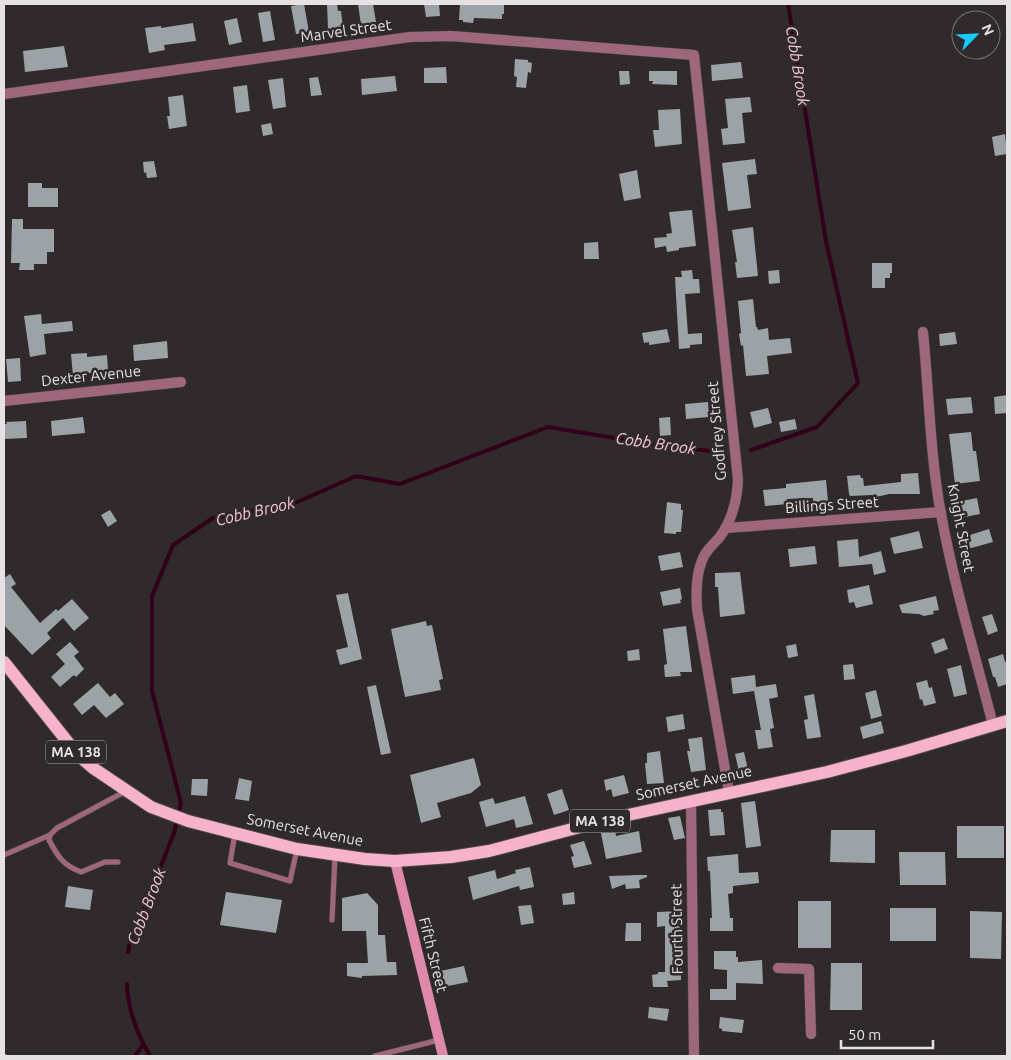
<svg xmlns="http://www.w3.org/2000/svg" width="1011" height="1060" viewBox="0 0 1011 1060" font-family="Ubuntu,sans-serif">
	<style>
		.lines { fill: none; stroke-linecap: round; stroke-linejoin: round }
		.stream { stroke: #310018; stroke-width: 4 }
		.building { fill: #9ba3a6 }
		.lane-casing { stroke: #4d4749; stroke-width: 6 }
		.street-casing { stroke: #4d4749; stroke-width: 11 }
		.secondary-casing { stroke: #4d4749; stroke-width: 11 }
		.primary-casing { stroke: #4d4749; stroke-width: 14 }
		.path { stroke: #888384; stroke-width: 2.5; stroke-dasharray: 2.5 4; stroke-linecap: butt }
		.lane { stroke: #9f677c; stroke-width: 5 }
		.street { stroke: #9f677c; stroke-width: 10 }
		.secondary { stroke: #e088aa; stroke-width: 10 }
		.primary { stroke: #f8b3cc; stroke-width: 12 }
		.labels { text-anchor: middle; stroke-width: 5; stroke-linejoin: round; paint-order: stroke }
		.shield { fill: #302a2c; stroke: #afabac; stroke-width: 1 }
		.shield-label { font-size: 14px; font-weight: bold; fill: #e6e2e3 }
		.street-label { font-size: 15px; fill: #e6e2e3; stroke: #302a2c }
		.water-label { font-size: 16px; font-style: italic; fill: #f5c7d7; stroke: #302a2c }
	</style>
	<rect width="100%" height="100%" fill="#302a2c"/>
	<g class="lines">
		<g class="stream">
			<polyline points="751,450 817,427 858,383 826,241 788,4"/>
			<polyline points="128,952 132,934 141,916 174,833 181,803 152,691 152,596 173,545 213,518 295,503 356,476 400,484 548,427 657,445 720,452"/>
			<path d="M127 984C128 1010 137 1034 150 1056"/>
			<polyline points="135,1056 143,1045"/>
		</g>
	</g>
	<g class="building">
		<polygon points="304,4 309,32 296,34 291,6"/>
		<polygon points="327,4 337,4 338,11 341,11 343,28 340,28 341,31 331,32 330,29 328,29"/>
		<polygon points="358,4 373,4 376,22 361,25"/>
		<polygon points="424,4 439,4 440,16 426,17"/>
		<polygon points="460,4 504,5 504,14 502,14 502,19 474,18 473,23 463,22 463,20 459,20"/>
		<polygon points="270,11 275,40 263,42 258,13"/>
		<polygon points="237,18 242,42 229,45 224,21"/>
		<polygon points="193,23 196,41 164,45 165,50 149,53 145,28 161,26 161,28"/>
		<polygon points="64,46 68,67 25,72 23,51"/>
		<polygon points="515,59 528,60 528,62 532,63 531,73 528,72 526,88 516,87 517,77 514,76"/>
		<polygon points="741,62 743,78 712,81 711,65"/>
		<polygon points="446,67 447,83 424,83 424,68"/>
		<polygon points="619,71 629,71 630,84 620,85"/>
		<polygon points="649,71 677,71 677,85 652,84 653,81 649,81"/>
		<polygon points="395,76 397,91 362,95 361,79"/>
		<polygon points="318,77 322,95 311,96 309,78"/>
		<polygon points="283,78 286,107 273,109 268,80"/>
		<polygon points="247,85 250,111 236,113 233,87"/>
		<polygon points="183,95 187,126 169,129 167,116 170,116 168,97"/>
		<polygon points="750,97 752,112 742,113 745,143 723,145 721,129 728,128 725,99"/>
		<polygon points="680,109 682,144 655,147 653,130 659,130 658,110"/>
		<polygon points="271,123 273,134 263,136 261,125"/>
		<polygon points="1005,134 1007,154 995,156 992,137"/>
		<polygon points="755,159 757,174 747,175 751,208 728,211 722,163"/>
		<polygon points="154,161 157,177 147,178 146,172 144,173 143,162"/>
		<polygon points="637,170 641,198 624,201 619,174"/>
		<polygon points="28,183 42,183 42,188 58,188 58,207 28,207"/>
		<polygon points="692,210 696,246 679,248 679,250 667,252 666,246 655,248 654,238 667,237 666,234 672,233 669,212"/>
		<polygon points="12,219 23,219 23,229 54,229 54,252 47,252 47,264 34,264 34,270 19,270 20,263 11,263"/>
		<polygon points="753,227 758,276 737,278 735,262 737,262 732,230"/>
		<polygon points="598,242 599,259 584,259 584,243"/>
		<polygon points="872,263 892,263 892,273 890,273 890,278 885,278 885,288 872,288"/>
		<polygon points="692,270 693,279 699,279 700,293 685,294 688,334 702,333 702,344 690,345 690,348 679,349 675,277 682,277 681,271"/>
		<polygon points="779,270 780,283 769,284 768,271"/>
		<polygon points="753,299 756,327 757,327 758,330 768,328 769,340 790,338 792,353 767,356 769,374 746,376 743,345 741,346 739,334 741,333 738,301"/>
		<polygon points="41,314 42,324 72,321 73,331 44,334 46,354 30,357 24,316"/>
		<polygon points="667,329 670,342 649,345 649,342 644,343 642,333"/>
		<polygon points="955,332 957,344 940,346 939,334"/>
		<polygon points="167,341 168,358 134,361 133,345"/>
		<polygon points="87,353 87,357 107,355 108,370 73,376 71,354"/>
		<polygon points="20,358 21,381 8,382 6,359"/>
		<polygon points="1007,395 1007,413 995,414 994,397"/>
		<polygon points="971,397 973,413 948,415 946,399"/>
		<polygon points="708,402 709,417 686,419 685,404"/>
		<polygon points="768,408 772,423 754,428 750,412"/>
		<polygon points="83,417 85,433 52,436 51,421"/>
		<polygon points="670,417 671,435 660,436 659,418"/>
		<polygon points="795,419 797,429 781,432 779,422"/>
		<polygon points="26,421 27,438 4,439 4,424 7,424 6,422"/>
		<polygon points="971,432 973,451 976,451 980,481 955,484 949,434"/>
		<polygon points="918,473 920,494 889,494 872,498 872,495 850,496 849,494 847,476 860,475 861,478 863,478 864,486 901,482 901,474"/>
		<polygon points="826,480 828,501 813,502 813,498 787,499 788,504 765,506 763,490 786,488 786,484"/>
		<polygon points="977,498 980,514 960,518 957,502"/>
		<polygon points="667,502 681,504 681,510 683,510 681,532 676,532 676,534 664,533"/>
		<polygon points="110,510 117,521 108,527 101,515"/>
		<polygon points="989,529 993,542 964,550 960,538"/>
		<polygon points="919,531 923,548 894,554 890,538"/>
		<polygon points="858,539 859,557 881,551 886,572 874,575 872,564 839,567 837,541"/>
		<polygon points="815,546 817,564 790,567 788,549"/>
		<polygon points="680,552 683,567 661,571 658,556"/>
		<polygon points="740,572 745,614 720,617 718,587 715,587 715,573"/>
		<polygon points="10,574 16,584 11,587 40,623 56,609 58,611 72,599 89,618 74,631 63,618 47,633 51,638 32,655 4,625 4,578"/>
		<polygon points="869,585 873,604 856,608 854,602 849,603 847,590"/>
		<polygon points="680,588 682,599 680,600 681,603 663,606 660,592"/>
		<polygon points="348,593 362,659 340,665 336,650 348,647 336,595"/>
		<polygon points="936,596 939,610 933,611 934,614 924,616 919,614 902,613 899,605"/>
		<polygon points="992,614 998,631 988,635 982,617"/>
		<polygon points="426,621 427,626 432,625 443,679 439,680 441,690 405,697 391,629"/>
		<polygon points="686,626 692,672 680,672 681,676 665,677 664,665 667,664 663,629"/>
		<polygon points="944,638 948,649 935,654 931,643"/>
		<polygon points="70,642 79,652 74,656 84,669 76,677 74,675 60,687 51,677 65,664 56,654"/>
		<polygon points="796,644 798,656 788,658 786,646"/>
		<polygon points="639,649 640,660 628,661 627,651"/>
		<polygon points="1003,654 1005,662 1007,662 1007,684 998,687 995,677 993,677 988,659"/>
		<polygon points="853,664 855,679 844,680 843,665"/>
		<polygon points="961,665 967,694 954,697 947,669"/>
		<polygon points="755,675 756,687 776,684 778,697 769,699 774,728 770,729 773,747 758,749 755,730 761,730 754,691 733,694 731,678"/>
		<polygon points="927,680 929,688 932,687 936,703 924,706 922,699 920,700 916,683"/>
		<polygon points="98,683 110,697 115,693 124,704 106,718 94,705 82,715 73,704"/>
		<polygon points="376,685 391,753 381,755 367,687"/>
		<polygon points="876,690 882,716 871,719 865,693"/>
		<polygon points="814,694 821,737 807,739 804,720 808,719 804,696"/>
		<polygon points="683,714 685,729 668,732 666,717"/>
		<polygon points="881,721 884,733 863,739 860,727"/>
		<polygon points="702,737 706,770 691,772 687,751 690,751 688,739"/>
		<polygon points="660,751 664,783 647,784 645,763 647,763 647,753"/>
		<polygon points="744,752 749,774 740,776 735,754"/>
		<polygon points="474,758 481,785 471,793 437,803 441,817 421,823 410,775"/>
		<polygon points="624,775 629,793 613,797 611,789 606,791 604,780"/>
		<polygon points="239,778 252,781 249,801 235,799"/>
		<polygon points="192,779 208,779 207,796 191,795"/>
		<polygon points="562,789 569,810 554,815 547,794"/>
		<polygon points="525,796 533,824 516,828 514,819 486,827 479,802 493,798 495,804"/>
		<polygon points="755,801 761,846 746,848 741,803"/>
		<polygon points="721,809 721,812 723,812 725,835 710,836 708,810"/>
		<polygon points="680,816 685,838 674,840 668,818"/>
		<rect x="957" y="826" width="47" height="32"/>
		<polygon points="615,830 616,836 639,831 642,852 606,859 601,833"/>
		<polygon points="831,830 875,830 875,863 830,862"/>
		<polygon points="584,841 592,864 574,868 571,857 574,856 570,845"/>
		<polygon points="899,852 945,852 946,885 900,885"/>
		<polygon points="738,854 739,873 758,872 759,883 733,886 733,893 728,894 730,918 733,918 733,931 710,931 710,918 712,918 710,871 708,871 707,857"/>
		<polygon points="530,867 534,887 520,890 519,886 473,900 468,877 495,870 497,879 516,873 515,870"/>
		<polygon points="639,875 647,875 647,877 639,880 640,888 626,889 625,884 612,889 609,876"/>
		<polygon points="68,886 93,890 90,910 65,907"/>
		<polygon points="226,892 282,900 276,933 220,925"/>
		<polygon points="574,892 575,904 563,905 562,894"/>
		<polygon points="367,893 378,905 378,935 385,935 387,962 396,962 397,975 362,976 362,978 347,976 347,963 368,963 366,931 342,931 342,898"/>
		<rect x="798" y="901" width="33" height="47"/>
		<polygon points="531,905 534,923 521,925 518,906"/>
		<rect x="890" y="908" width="46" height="33"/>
		<polygon points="683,911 683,926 680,926 681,980 667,981 668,987 653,987 652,975 658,974 658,972 665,972 665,926 657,927 657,912"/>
		<polygon points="970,911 1002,912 1001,959 970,958"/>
		<polygon points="626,923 641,923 641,941 625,941"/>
		<polygon points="714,951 736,951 736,957 738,957 738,962 762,960 763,984 736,983 736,1000 710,1000 710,989 727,989 727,970 714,969"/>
		<polygon points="831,963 862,963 862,1010 830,1010"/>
		<polygon points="464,966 468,982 443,987 440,971"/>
		<polygon points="649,1007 669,1009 667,1021 648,1018"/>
		<polygon points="720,1017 744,1020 742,1033 722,1031 722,1029 719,1028"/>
	</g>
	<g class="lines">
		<g class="lane-casing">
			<g id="lane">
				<polyline points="235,833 230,863 290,881 297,849"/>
				<polyline points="4,855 50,835"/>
				<path d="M118 862H105L81 872C63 865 58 857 49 840L50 835 57 828 126 791"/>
				<polyline points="332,920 335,856"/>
				<polyline points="375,1056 439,1040"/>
			</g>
		</g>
		<g class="street-casing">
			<g id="street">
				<path d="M4 94 410 37 451 36 694 55 738 480C737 501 732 521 719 538 714 543 708 549 704 556 696 572 696 591 697 609L729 792"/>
				<path d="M923 332C929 392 930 455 941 514 954 585 975 655 993 725"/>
				<polyline points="4,401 181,382"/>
				<polyline points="726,528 941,512"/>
				<polyline points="691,801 694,1056"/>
				<polyline points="778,968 809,969 811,1034"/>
			</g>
		</g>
		<g class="secondary-casing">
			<polyline id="secondary" points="395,861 443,1056"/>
		</g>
		<g class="primary-casing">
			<polyline id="primary" points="4,662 78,755 93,768 151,807 188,821 297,849 365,859 395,861 451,857 489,851 614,818 827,772 906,751 1007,721"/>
		</g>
		<polyline class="path" points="4,1055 7,1056"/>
		<use href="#lane" class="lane"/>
		<use href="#street" class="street"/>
		<use href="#secondary" class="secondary"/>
		<use href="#primary" class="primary"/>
	</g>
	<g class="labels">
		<g class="shield">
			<rect x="46" y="740.5" width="60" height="23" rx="4"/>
			<rect x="570" y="809.5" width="60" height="23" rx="4"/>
		</g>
		<g class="shield-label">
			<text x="76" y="757">MA 138</text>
			<text x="600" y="826">MA 138</text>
		</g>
		<g class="street-label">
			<text transform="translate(346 31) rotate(-8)" y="5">Marvel Street</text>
			<text transform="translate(91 376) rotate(-6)" y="5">Dexter Avenue</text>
			<text transform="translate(717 431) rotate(-95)" y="5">Godfrey Street</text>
			<text transform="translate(832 505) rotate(-4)" y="5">Billings Street</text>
			<text transform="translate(961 528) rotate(79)" y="5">Knight Street</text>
			<text transform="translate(694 783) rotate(-12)" y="5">Somerset Avenue</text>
			<text transform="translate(305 830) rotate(11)" y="5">Somerset Avenue</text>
			<text transform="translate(677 929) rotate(-91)" y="5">Fourth Street</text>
			<text transform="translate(433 955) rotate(76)" y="5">Fifth Street</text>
		</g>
		<g class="water-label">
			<text transform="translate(798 66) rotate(81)" y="6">Cobb Brook</text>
			<text transform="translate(656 443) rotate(8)" y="6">Cobb Brook</text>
			<text transform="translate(255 511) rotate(-13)" y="6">Cobb Brook</text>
			<text transform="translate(146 906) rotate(-69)" y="6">Cobb Brook</text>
		</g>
	</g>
	<rect width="1011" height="1060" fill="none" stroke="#e6e2e3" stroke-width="10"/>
	<g transform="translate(976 35) rotate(66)"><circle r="24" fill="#302a2c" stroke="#797475"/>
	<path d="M0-4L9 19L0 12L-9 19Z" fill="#16cafb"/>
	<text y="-8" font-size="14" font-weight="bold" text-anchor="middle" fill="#e6e2e3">N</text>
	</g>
	<path d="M841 1040v8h92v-8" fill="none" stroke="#e6e2e3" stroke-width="2.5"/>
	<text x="848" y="1040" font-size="15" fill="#e6e2e3" stroke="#302a2c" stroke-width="4" paint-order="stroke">50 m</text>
</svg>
